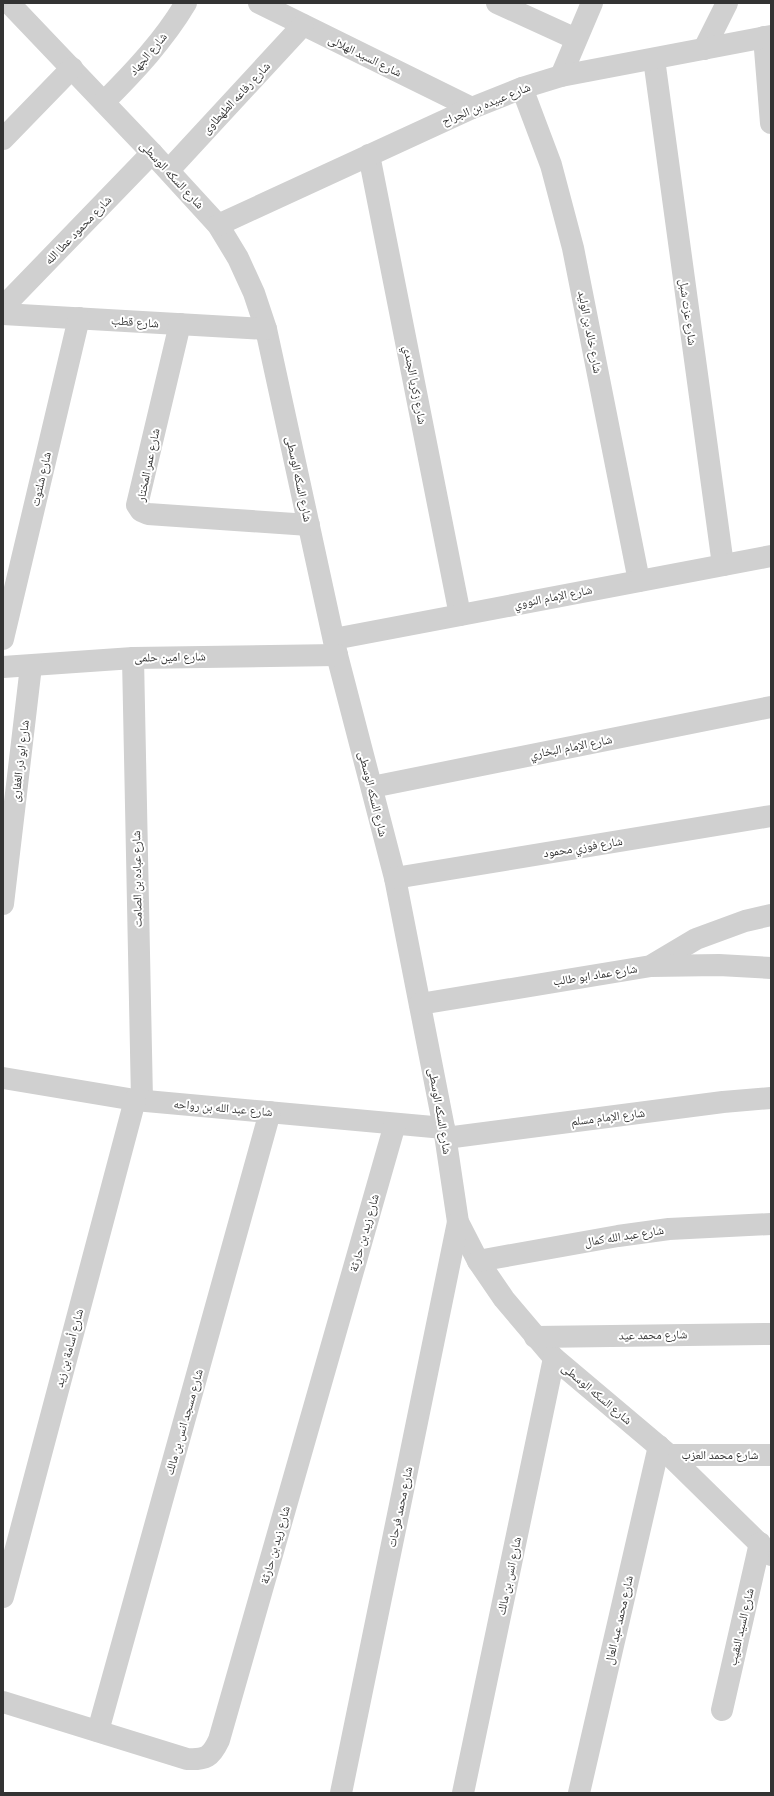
<svg xmlns="http://www.w3.org/2000/svg" width="774" height="1796" viewBox="0 0 774 1796" font-family="Ubuntu,'Noto Naskh Arabic',sans-serif">
	<style>
		.lines { fill: none; stroke-linecap: round; stroke-linejoin: round }
		.street { stroke: #d0d0d0; stroke-width: 22 }
		.labels { text-anchor: middle; stroke-width: 4; stroke-linejoin: round; paint-order: stroke }
		.street-label { font-size: 12px; fill: #333; stroke: #fff }
	</style>
	<rect width="100%" height="100%" fill="#fff"/>
	<g class="lines">
		<g class="street">
			<polyline points="9,3 152,153 218,225 238,258 254,293 266,329 337,655 395,878 444,1128 458,1222 478,1261 504,1299 554,1358 669,1455 771,1555"/>
			<polyline points="259,3 472,108"/>
			<polyline points="497,3 576,39"/>
			<polyline points="764,37 771,123"/>
			<polyline points="704,49 727,3"/>
			<polyline points="654,59 723,565"/>
			<polyline points="561,76 592,3"/>
			<polyline points="522,88 551,165 573,248 639,581"/>
			<path d="M104 102C135 71 164 40 186 3"/>
			<polyline points="3,139 72,68"/>
			<polyline points="369,155 460,615"/>
			<polyline points="169,170 303,25"/>
			<polyline points="218,225 472,108 522,88 561,76 771,36"/>
			<polyline points="3,307 152,153"/>
			<polyline points="3,314 266,329"/>
			<polyline points="180,324 137,505 141,511 148,514 309,525"/>
			<polyline points="3,639 79,318"/>
			<polyline points="334,639 771,556"/>
			<polyline points="133,658 142,1100"/>
			<polyline points="3,667 133,658 337,655"/>
			<polyline points="372,787 771,707"/>
			<polyline points="395,878 771,816"/>
			<polyline points="3,904 31,666"/>
			<polyline points="654,964 696,939 745,921 771,915"/>
			<polyline points="420,1004 651,966 719,965 771,968"/>
			<polyline points="3,1078 135,1100 444,1128"/>
			<polyline points="446,1138 723,1102 771,1098"/>
			<polyline points="478,1261 618,1236 669,1229 771,1224"/>
			<polyline points="535,1337 771,1334"/>
			<polyline points="669,1455 771,1455"/>
			<polyline points="3,1597 135,1100"/>
			<path d="M3 1702 187 1759C206 1760 211 1757 219 1740L395 1124"/>
			<polyline points="722,1710 760,1543"/>
			<polyline points="98,1731 270,1112"/>
			<polyline points="341,1793 458,1222"/>
			<polyline points="463,1793 554,1358"/>
			<polyline points="579,1793 659,1446"/>
		</g>
	</g>
	<g class="labels">
		<g class="street-label">
			<text transform="translate(148 54) rotate(-50)" y="4">شارع الجهاد</text>
			<text transform="translate(365 56) rotate(26)" y="4">شارع السيد الهلالى</text>
			<text transform="translate(236 98) rotate(-47)" y="4">شارع رفاعه الطهطاوى</text>
			<text transform="translate(486 104) rotate(-22)" y="4">شارع عبيده بن الجراح</text>
			<text transform="translate(172 175) rotate(47)" y="4">شارع السكه الوسطى</text>
			<text transform="translate(78 230) rotate(-46)" y="4">شارع محمود عطا الله</text>
			<text transform="translate(688 312) rotate(82)" y="4">شارع عزت شبل</text>
			<text transform="translate(135 322) rotate(4)" y="4">شارع قطب</text>
			<text transform="translate(590 332) rotate(79)" y="4">شارع خالد بن الوليد</text>
			<text transform="translate(415 385) rotate(79)" y="4">شارع زكريا الجندي</text>
			<text transform="translate(148 465) rotate(-78)" y="4">شارع عمر المختار</text>
			<text transform="translate(41 479) rotate(-77)" y="4">شارع شلتوت</text>
			<text transform="translate(299 479) rotate(78)" y="4">شارع السكه الوسطى</text>
			<text transform="translate(553 597) rotate(-11)" y="4">شارع الإمام النووي</text>
			<text transform="translate(170 657) rotate(-1)" y="4">شارع امين حلمى</text>
			<text transform="translate(571 747) rotate(-11)" y="4">شارع الإمام البخاري</text>
			<text transform="translate(20 761) rotate(-83)" y="4">شارع ابو ذر الغفارى</text>
			<text transform="translate(373 794) rotate(76)" y="4">شارع السكه الوسطى</text>
			<text transform="translate(583 847) rotate(-9)" y="4">شارع فوزي محمود</text>
			<text transform="translate(137 879) rotate(-91)" y="4">شارع عباده بن الصامت</text>
			<text transform="translate(595 975) rotate(-9)" y="4">شارع عماد ابو طالب</text>
			<text transform="translate(223 1108) rotate(5)" y="4">شارع عبد الله بن رواحه</text>
			<text transform="translate(440 1111) rotate(80)" y="4">شارع السكه الوسطى</text>
			<text transform="translate(608 1117) rotate(-7)" y="4">شارع الإمام مسلم</text>
			<text transform="translate(364 1233) rotate(-74)" y="4">شارع زيد بن حارثة</text>
			<text transform="translate(624 1236) rotate(-9)" y="4">شارع عبد الله كمال</text>
			<text transform="translate(653 1335) rotate(-1)" y="4">شارع محمد عيد</text>
			<text transform="translate(69 1348) rotate(-75)" y="4">شارع أسامة بن زيد</text>
			<text transform="translate(597 1394) rotate(40)" y="4">شارع السكه الوسطى</text>
			<text transform="translate(184 1422) rotate(-74)" y="4">شارع مسجد انس بن مالك</text>
			<text x="720" y="1459">شارع محمد العزب</text>
			<text transform="translate(400 1507) rotate(-78)" y="4">شارع محمد فرحات</text>
			<text transform="translate(275 1545) rotate(-74)" y="4">شارع زيد بن حارثة</text>
			<text transform="translate(509 1576) rotate(-78)" y="4">شارع انس بن مالك</text>
			<text transform="translate(619 1620) rotate(-77)" y="4">شارع محمد عبد العال</text>
			<text transform="translate(741 1627) rotate(-77)" y="4">شارع السيد النقيب</text>
		</g>
	</g>
	<rect width="774" height="1796" fill="none" stroke="#333333" stroke-width="8"/>
</svg>
